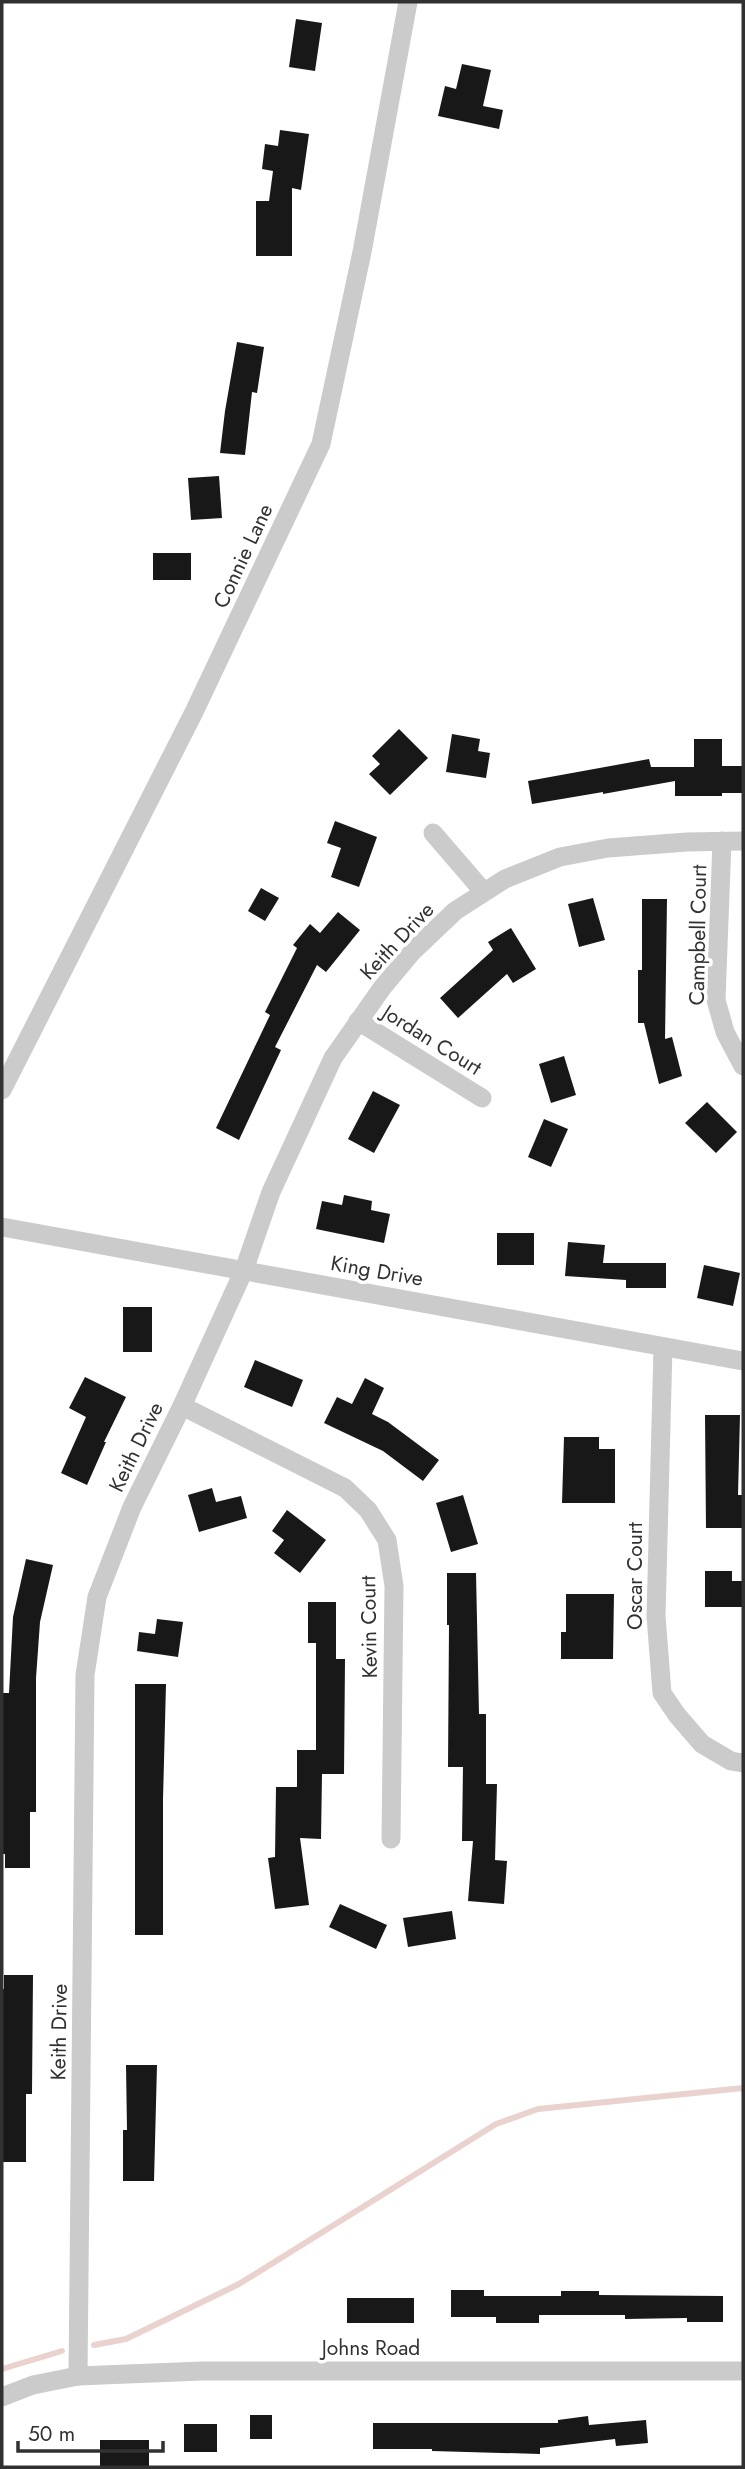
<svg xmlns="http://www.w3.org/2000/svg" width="745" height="2469" viewBox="0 0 745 2469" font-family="Jost,sans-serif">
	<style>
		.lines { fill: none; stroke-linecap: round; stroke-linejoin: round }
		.stream { stroke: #ead3ce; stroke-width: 6 }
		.building { fill: #181818 }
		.street { stroke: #cbcbcb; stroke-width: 19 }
		.labels { text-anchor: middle; stroke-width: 7; stroke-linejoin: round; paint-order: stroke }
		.street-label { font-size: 21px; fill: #313131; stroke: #fff }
	</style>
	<rect width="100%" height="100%" fill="#fff"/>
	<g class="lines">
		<g class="stream">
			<polyline points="94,2345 126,2339 239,2284 496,2124 538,2109 743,2088"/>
			<polyline points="2,2369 62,2351"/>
		</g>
	</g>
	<g class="building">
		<polygon points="296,19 322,23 315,71 289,67"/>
		<polygon points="462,64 491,70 483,106 503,110 499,129 438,116 445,86 456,89"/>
		<polygon points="280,130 309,134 301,190 292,188 292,256 256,256 256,201 269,201 273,171 262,169 265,144 278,146"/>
		<polygon points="237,342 264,347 257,393 252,392 245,455 220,453 225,411"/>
		<polygon points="219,476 222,518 191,520 188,478"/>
		<rect x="153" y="553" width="38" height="27"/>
		<polygon points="399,729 428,758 390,795 369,774 380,764 372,756"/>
		<polygon points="452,734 480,739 478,751 490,753 486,778 446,772"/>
		<polygon points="694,739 722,739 722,766 743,766 743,793 722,793 722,796 675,796 675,781 603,794 603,792 532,804 528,781 649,759 651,767 694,767"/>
		<polygon points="335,821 377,837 359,887 331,877 341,848 327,843"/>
		<polygon points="261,888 279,898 265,921 248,911"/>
		<polygon points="593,898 605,940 579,947 568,904"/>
		<polygon points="642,899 667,899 665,1039 672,1037 682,1076 659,1084 644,1023 638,1023 638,970 642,970"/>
		<polygon points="338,912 360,930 326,972 317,965 275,1047 281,1050 239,1140 216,1128 270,1015 265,1012 297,948 293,945 310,924 320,933"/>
		<polygon points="511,928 536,969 513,983 507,974 458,1018 440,998 493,950 488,942"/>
		<polygon points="564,1056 576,1095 551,1103 539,1064"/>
		<polygon points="373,1091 400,1105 374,1153 348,1139"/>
		<polygon points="707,1102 737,1132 716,1153 685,1123"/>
		<polygon points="544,1119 568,1129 551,1167 528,1157"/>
		<polygon points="344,1195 372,1201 371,1210 390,1214 384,1243 316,1229 322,1201 342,1205"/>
		<rect x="497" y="1233" width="37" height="32"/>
		<polygon points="568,1242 605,1245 603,1263 666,1263 666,1288 626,1288 626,1280 565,1276"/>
		<polygon points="704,1265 740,1273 733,1306 697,1298"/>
		<rect x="123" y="1307" width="29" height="45"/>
		<polygon points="255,1360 303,1380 292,1407 244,1387"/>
		<polygon points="85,1377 126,1397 104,1442 106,1442 87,1485 61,1473 86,1417 69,1408"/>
		<polygon points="365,1378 384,1388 372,1414 388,1422 439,1460 423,1481 383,1451 324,1423 337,1397 352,1404"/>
		<polygon points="705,1415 740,1415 738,1495 743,1495 743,1528 706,1528"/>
		<polygon points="564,1437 599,1437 599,1449 615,1449 615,1503 562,1503"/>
		<polygon points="212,1488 216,1502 241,1496 247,1518 199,1532 188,1495"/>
		<polygon points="463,1495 478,1544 451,1552 436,1503"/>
		<polygon points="287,1510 326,1540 300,1573 274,1553 284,1540 272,1531"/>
		<polygon points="26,1559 53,1565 40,1622 36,1678 36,1812 30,1812 30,1868 5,1868 5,1854 2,1854 2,1693 9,1693 13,1617"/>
		<polygon points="705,1571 732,1571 732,1581 743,1581 743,1607 705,1607"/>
		<polygon points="447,1573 476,1573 479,1714 486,1714 486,1784 497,1784 495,1860 507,1861 504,1904 468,1901 473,1841 462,1841 463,1767 448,1767 449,1625 447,1625"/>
		<polygon points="566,1594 614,1594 613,1659 561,1659 561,1632 566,1632"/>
		<polygon points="308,1602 336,1602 336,1659 345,1659 344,1774 322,1774 321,1839 300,1838 309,1905 275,1909 268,1858 275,1857 276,1787 297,1787 297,1750 316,1750 316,1643 308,1643"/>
		<polygon points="157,1619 183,1622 178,1657 137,1651 139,1632 155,1634"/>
		<polygon points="135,1684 166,1684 163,1800 163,1935 135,1935"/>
		<polygon points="340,1904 387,1925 376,1949 329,1927"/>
		<polygon points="452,1911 456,1939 408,1947 403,1918"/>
		<polygon points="4,1975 33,1975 32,2094 26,2094 26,2162 2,2162 2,1989 4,1989"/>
		<polygon points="126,2065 157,2065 154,2181 123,2181 123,2130 127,2130"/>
		<polygon points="451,2290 484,2290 484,2296 561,2296 561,2291 599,2291 599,2295 723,2296 723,2322 687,2322 687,2318 625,2319 625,2315 539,2315 539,2323 496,2323 496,2317 451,2317"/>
		<rect x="347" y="2298" width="67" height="25"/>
		<rect x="250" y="2415" width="22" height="24"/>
		<polygon points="588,2416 589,2425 646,2420 648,2443 616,2446 615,2439 540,2448 540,2454 432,2451 432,2449 373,2449 373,2423 558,2423 558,2420"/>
		<rect x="184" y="2424" width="33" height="28"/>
		<rect x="100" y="2440" width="49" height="27"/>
	</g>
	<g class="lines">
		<g class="street">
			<polyline points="433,833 483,891"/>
			<polyline points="722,841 716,1000 725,1032 743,1066"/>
			<polyline points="358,1021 482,1098"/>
			<polyline points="2,1090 194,712 321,444 362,252 408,2"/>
			<polyline points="2,1227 743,1361"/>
			<polyline points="663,1347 656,1616 662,1693 677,1715 702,1744 731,1761 743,1763"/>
			<polyline points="182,1406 345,1488 368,1510 387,1540 394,1586 391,1839"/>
			<polyline points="78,2376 85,1675 97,1597 132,1507 182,1406 244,1270 271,1192 333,1058 382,988 413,951 455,911 505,879 560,857 608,848 687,842 743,841"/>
			<polyline points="2,2397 33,2385 78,2376 202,2371 743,2371"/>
		</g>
	</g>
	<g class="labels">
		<g class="street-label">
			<text transform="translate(243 556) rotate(-65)" y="7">Connie Lane</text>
			<text transform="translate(698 935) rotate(-89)" y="7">Campbell Court</text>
			<text transform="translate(397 941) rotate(-47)" y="7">Keith Drive</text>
			<text transform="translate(432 1040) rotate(32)" y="7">Jordan Court</text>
			<text transform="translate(377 1271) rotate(10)" y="7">King Drive</text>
			<text transform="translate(136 1447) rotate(-64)" y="7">Keith Drive</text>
			<text transform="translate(635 1576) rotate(-90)" y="7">Oscar Court</text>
			<text transform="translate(369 1627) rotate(-91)" y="7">Kevin Court</text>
			<text transform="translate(59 2032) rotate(-89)" y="7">Keith Drive</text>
			<text x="371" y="2355">Johns Road</text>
		</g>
	</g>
	<rect width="745" height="2469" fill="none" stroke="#313131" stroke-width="7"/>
	<path d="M18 2441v10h145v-10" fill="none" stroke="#313131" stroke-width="3.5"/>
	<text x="28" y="2441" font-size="21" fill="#313131" stroke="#ffffff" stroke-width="5" paint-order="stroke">50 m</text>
</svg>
